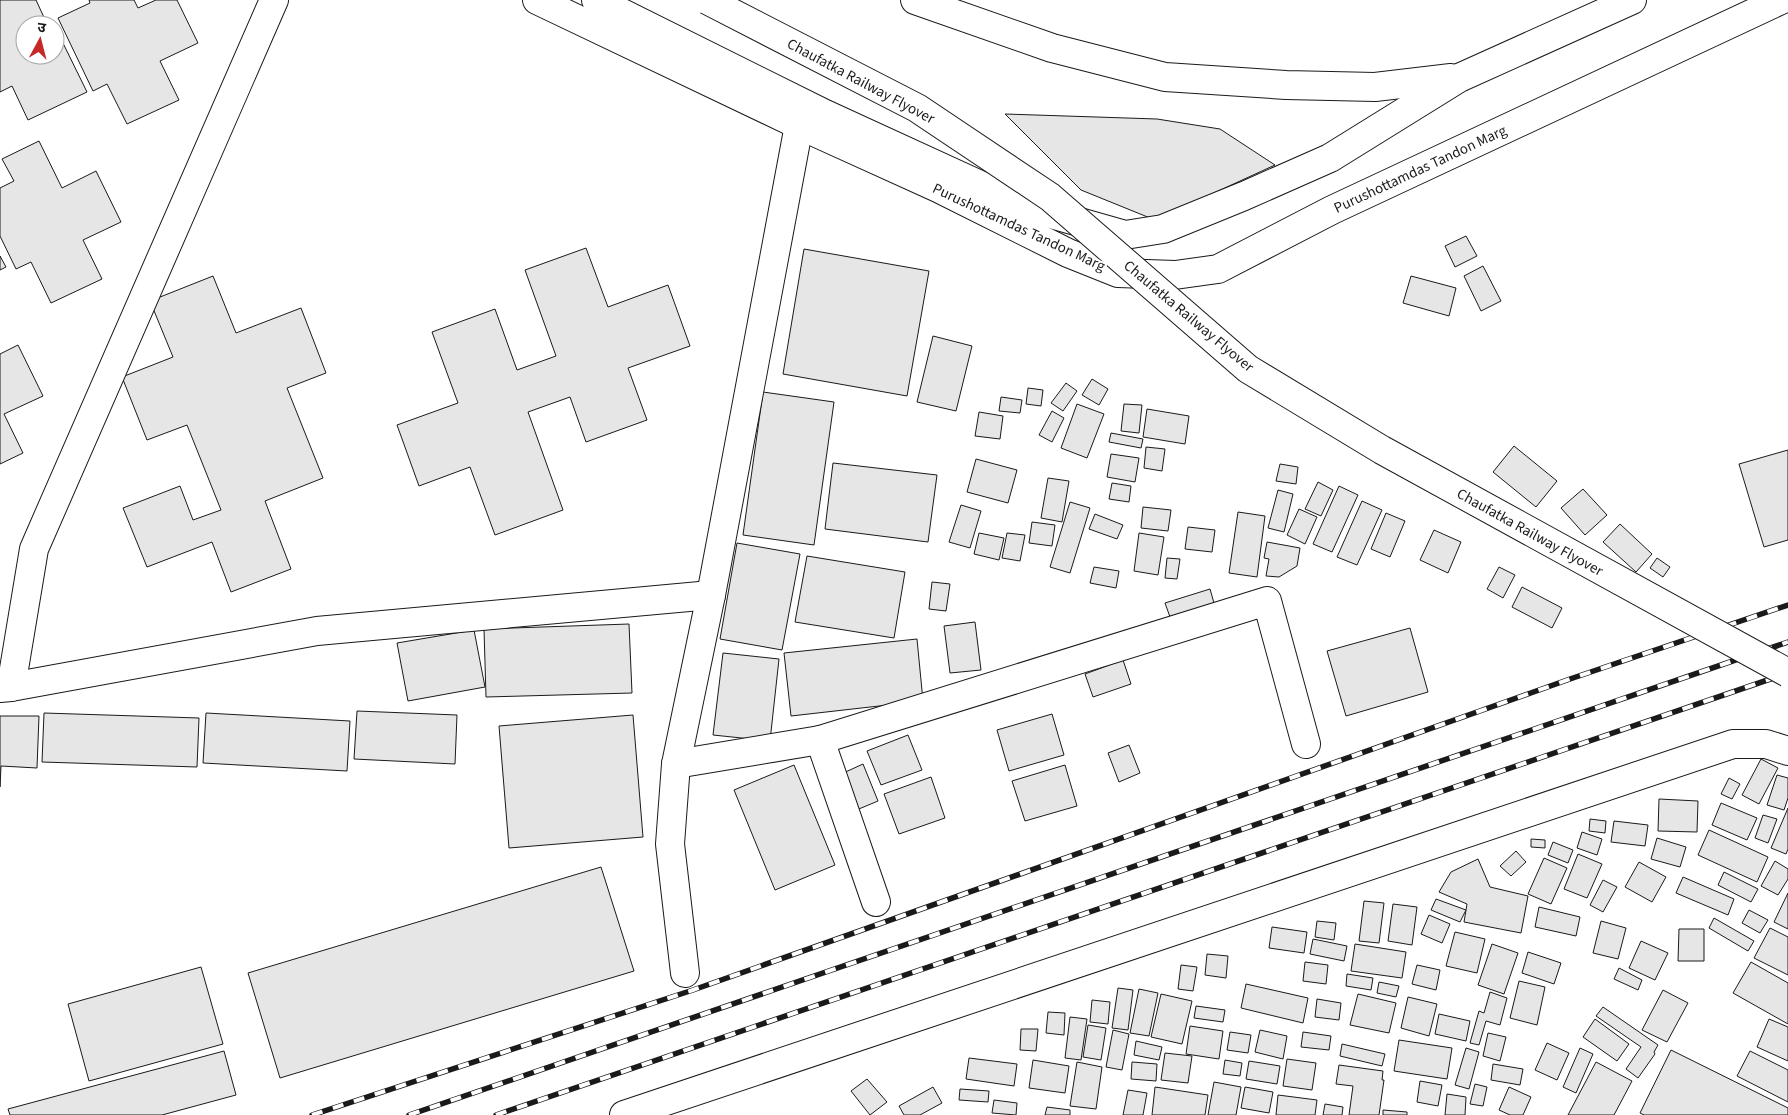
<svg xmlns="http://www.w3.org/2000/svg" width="1788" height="1115" viewBox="0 0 1788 1115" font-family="'Source Sans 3','Noto Sans Devanagari',sans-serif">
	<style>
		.building { fill: #e6e6e6; stroke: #1a1a1a }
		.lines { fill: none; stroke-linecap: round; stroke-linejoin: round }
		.street-casing { stroke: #1a1a1a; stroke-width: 30 }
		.primary-casing { stroke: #1a1a1a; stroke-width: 30 }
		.street { stroke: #fff; stroke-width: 28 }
		.primary { stroke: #fff; stroke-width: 28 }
		.rail-casing { stroke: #1a1a1a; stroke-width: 5.5 }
		.rail { stroke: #fff; stroke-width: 4; stroke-dasharray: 11; stroke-linecap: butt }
		.primary-bridge-casing { stroke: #1a1a1a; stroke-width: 30; stroke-linecap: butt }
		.primary-bridge { stroke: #fff; stroke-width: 28 }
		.labels { text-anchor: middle; stroke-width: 4; stroke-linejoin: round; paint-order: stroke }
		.street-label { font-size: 15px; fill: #1a1a1a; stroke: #fff }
	</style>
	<rect width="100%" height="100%" fill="#fff"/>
	<g class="building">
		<polygon points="0,0 36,0 47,24 25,25 25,55 55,55 55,40 60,37 87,92 28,120 12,86 0,92"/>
		<polygon points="89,0 134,0 138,8 156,0 177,0 198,43 160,61 179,100 127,124 107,84 93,91 58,18 90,3"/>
		<polygon points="1005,114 1157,119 1220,129 1275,165 1155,220 1081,190"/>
		<polygon points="39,141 62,188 96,171 121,222 83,240 102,279 51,303 31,262 16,269 0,236 0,188 14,181 2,159"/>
		<polygon points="1466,236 1477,256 1455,267 1445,246"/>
		<polygon points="586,248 608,307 668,285 690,346 628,368 647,420 586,442 570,397 528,412 563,510 495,535 470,467 419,486 397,425 458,403 432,332 495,309 517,370 556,356 525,270"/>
		<polygon points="804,249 929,271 907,396 783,374"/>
		<polygon points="0,256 6,267 0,270"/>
		<polygon points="1483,266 1501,301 1481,311 1464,276"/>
		<polygon points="213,276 236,333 301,308 326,373 287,388 323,478 265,501 291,569 231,592 212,542 147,567 123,508 180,486 193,520 221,510 187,425 147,440 122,377 173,357 150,301"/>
		<polygon points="1411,276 1456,288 1449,316 1403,303"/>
		<polygon points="933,336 972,346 956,411 917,402"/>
		<polygon points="18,345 43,396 4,414 23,453 0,464 0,354"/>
		<polygon points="1092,379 1108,389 1099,405 1082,395"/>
		<polygon points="1066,383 1077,391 1063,411 1051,403"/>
		<polygon points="1028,388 1043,390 1041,406 1026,404"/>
		<polygon points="763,392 834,402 814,545 743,535"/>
		<polygon points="1001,397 1022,400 1020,413 999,411"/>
		<polygon points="1077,404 1104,414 1087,458 1061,448"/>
		<polygon points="1124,404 1142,405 1139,433 1121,431"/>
		<polygon points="1147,409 1189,416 1185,444 1143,437"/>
		<polygon points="1052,411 1064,418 1052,442 1039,435"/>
		<polygon points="979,412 1003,416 1000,439 975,436"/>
		<polygon points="1111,433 1143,439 1141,448 1109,442"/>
		<polygon points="1514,446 1557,481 1536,507 1493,472"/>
		<polygon points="1146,447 1165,449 1162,471 1144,468"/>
		<polygon points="1788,450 1788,540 1764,547 1739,464"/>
		<polygon points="1111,454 1139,458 1135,482 1107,477"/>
		<polygon points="976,459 1017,470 1008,503 967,492"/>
		<polygon points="833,463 937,475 928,542 825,529"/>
		<polygon points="1280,464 1298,467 1296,484 1276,481"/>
		<polygon points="1048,478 1069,481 1062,522 1041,518"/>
		<polygon points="1318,482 1333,490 1321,516 1305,509"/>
		<polygon points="1112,483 1131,486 1129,502 1109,499"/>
		<polygon points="1339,486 1358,495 1332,552 1313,544"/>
		<polygon points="1583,489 1607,515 1585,535 1561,508"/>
		<polygon points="1278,490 1293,494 1284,532 1268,528"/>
		<polygon points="1362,501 1382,510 1357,565 1337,557"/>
		<polygon points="1070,502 1090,508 1070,573 1050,567"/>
		<polygon points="961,505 981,511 970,548 949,542"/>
		<polygon points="1143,507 1171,510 1168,531 1141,528"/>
		<polygon points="1299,509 1317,517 1305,544 1287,535"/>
		<polygon points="1238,512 1265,516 1257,577 1229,573"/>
		<polygon points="1386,513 1405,521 1390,557 1371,549"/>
		<polygon points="1095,514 1123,525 1117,539 1089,529"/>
		<polygon points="1032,522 1055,525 1052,546 1029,543"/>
		<polygon points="1620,524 1652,554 1636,572 1603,542"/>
		<polygon points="1188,527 1215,530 1212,552 1185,549"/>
		<polygon points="1434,530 1461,542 1448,573 1420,560"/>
		<polygon points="979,533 1004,538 999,560 974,554"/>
		<polygon points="1007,533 1025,535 1020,561 1002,558"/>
		<polygon points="1139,533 1164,537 1158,575 1134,571"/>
		<polygon points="1267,542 1300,548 1297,566 1279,577 1266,576 1269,559 1264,558"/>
		<polygon points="737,543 800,554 782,650 720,639"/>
		<polygon points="807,556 905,572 894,638 795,622"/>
		<polygon points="1167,558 1180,559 1177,579 1165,578"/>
		<polygon points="1657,558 1670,567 1663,577 1650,568"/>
		<polygon points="1094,567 1119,571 1116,588 1090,583"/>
		<polygon points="1499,567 1515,575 1503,598 1487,589"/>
		<polygon points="932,582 950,584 946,611 929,609"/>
		<polygon points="1522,587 1562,608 1552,628 1512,607"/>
		<polygon points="1210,589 1214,603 1170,617 1165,603"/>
		<polygon points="975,622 981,670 950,673 944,626"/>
		<polygon points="629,624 632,693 486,697 484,629"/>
		<polygon points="1410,628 1428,692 1346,716 1327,651"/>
		<polygon points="474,630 485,687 408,701 397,643"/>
		<polygon points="917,639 923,701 791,716 784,653"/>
		<polygon points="723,653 779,659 770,741 713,735"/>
		<polygon points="1123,660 1131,684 1093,697 1085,674"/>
		<polygon points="357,711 457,715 455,764 354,759"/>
		<polygon points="44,713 199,718 197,767 42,762"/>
		<polygon points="206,713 350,721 347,771 203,763"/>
		<polygon points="1052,714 1064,755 1009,771 997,730"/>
		<polygon points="633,715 643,837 509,848 499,726"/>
		<polygon points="0,716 39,716 37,768 1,766 0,787"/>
		<polygon points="908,735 922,770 881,785 867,751"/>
		<polygon points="1129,745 1140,773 1119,782 1108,753"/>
		<polygon points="1761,759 1778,768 1759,804 1742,795"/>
		<polygon points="863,764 878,801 854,811 839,775"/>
		<polygon points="794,765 835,865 775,890 734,790"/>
		<polygon points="1065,765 1077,806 1025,821 1012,781"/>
		<polygon points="1777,775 1788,778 1788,798 1784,810 1767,805"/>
		<polygon points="931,777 945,818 899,834 884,794"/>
		<polygon points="1729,778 1740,784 1732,799 1721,794"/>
		<polygon points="1659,799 1698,801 1697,832 1658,831"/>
		<polygon points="1721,803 1757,818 1747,840 1712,825"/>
		<polygon points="1788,808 1788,849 1786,854 1771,848"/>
		<polygon points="1763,815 1777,819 1768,843 1755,838"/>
		<polygon points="1590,819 1606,821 1605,833 1589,831"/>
		<polygon points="1614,821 1648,825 1645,846 1611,842"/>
		<polygon points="1709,830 1768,857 1757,882 1698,855"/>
		<polygon points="1582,832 1602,839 1597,855 1577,848"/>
		<polygon points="1657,838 1686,847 1680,867 1651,859"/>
		<polygon points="1531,839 1545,840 1545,848 1531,847"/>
		<polygon points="1553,842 1573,850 1568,863 1548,855"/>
		<polygon points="1516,851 1526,862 1511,876 1500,866"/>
		<polygon points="1578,854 1602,864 1587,898 1564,889"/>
		<polygon points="1544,858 1567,868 1551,904 1528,894"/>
		<polygon points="1478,859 1490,887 1528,896 1521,933 1464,922 1467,904 1439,892 1451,872"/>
		<polygon points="1775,861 1788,869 1788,879 1778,895 1761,886"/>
		<polygon points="1639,862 1666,877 1652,902 1625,887"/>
		<polygon points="601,867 634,971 280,1078 248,973"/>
		<polygon points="1724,872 1758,889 1751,902 1718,885"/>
		<polygon points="1683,877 1734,899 1728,915 1676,893"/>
		<polygon points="1603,880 1617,887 1603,912 1590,905"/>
		<polygon points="1788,893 1788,929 1774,922"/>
		<polygon points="1436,899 1466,910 1460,922 1431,910"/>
		<polygon points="1364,901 1384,903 1379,943 1359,941"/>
		<polygon points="1393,904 1417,907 1412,945 1388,941"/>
		<polygon points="1539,907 1580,917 1576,936 1535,927"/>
		<polygon points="1749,910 1768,920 1760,933 1742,923"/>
		<polygon points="1429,915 1450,924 1442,943 1421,934"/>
		<polygon points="1714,918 1754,941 1748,951 1709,928"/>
		<polygon points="1317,921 1336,923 1334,940 1315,937"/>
		<polygon points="1601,921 1626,928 1618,959 1593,953"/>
		<polygon points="1272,927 1307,932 1304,953 1269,948"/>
		<polygon points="1770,928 1788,937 1788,975 1754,958"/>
		<polygon points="1679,929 1704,929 1704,961 1678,961"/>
		<polygon points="1455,932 1485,939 1477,973 1446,966"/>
		<polygon points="1313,939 1347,946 1344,961 1310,954"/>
		<polygon points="1641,941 1668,953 1655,980 1629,968"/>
		<polygon points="1355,944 1406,952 1402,978 1351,971"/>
		<polygon points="1492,944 1518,953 1504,994 1478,985"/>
		<polygon points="1528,952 1561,963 1554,984 1522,973"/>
		<polygon points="1207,954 1228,956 1226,978 1205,975"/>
		<polygon points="1305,962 1328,965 1326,984 1303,981"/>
		<polygon points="1751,962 1788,983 1788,1024 1733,993"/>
		<polygon points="1181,965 1197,967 1193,991 1178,989"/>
		<polygon points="1417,965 1440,970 1436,990 1412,984"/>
		<polygon points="201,967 223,1044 89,1081 68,1004"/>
		<polygon points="1619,968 1642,980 1638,990 1614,979"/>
		<polygon points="1347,974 1373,978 1371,990 1346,986"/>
		<polygon points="1519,981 1545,987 1537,1025 1510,1018"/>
		<polygon points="1379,982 1399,986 1396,997 1377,993"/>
		<polygon points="1246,984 1308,998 1303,1023 1241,1008"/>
		<polygon points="1118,988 1133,990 1128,1030 1112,1028"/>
		<polygon points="1139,989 1158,993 1149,1036 1130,1033"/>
		<polygon points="1663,990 1688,1003 1667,1042 1642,1030"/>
		<polygon points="1490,992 1507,998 1500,1025 1486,1021 1479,1045 1470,1043 1479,1011 1484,1013"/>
		<polygon points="1161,994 1192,1001 1182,1044 1151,1037"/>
		<polygon points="1358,994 1396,1003 1389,1033 1350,1025"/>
		<polygon points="1408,997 1437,1004 1429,1036 1401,1028"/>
		<polygon points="1317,999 1341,1003 1339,1020 1315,1017"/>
		<polygon points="1092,1000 1110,1002 1108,1024 1090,1022"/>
		<polygon points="1196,1006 1225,1010 1223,1022 1194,1018"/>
		<polygon points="1603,1007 1658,1045 1654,1052 1655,1054 1638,1078 1626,1069 1641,1047 1596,1016"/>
		<polygon points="1048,1012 1065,1013 1064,1035 1046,1033"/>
		<polygon points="1439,1014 1470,1021 1466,1041 1435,1034"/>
		<polygon points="1070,1017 1087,1019 1081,1060 1065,1058"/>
		<polygon points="1595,1019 1629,1044 1617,1061 1583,1037"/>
		<polygon points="1769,1019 1788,1027 1788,1061 1757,1047"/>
		<polygon points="1088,1025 1106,1028 1101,1060 1083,1057"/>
		<polygon points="1190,1026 1223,1031 1219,1059 1186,1054"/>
		<polygon points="1021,1029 1038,1029 1036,1051 1020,1050"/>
		<polygon points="1113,1030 1129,1034 1122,1070 1106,1067"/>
		<polygon points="1260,1030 1287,1036 1283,1059 1255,1052"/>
		<polygon points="1230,1032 1251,1035 1248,1053 1227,1050"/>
		<polygon points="1303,1032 1331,1036 1329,1050 1301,1047"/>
		<polygon points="1488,1033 1506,1037 1500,1061 1483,1056"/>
		<polygon points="1399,1040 1452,1048 1447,1079 1394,1071"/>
		<polygon points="1136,1041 1162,1047 1159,1060 1134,1055"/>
		<polygon points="1547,1043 1569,1053 1557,1080 1535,1070"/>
		<polygon points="1342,1044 1385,1054 1382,1066 1340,1056"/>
		<polygon points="1466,1048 1479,1052 1469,1089 1455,1085"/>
		<polygon points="1580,1048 1593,1054 1576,1093 1563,1087"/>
		<polygon points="1671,1050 1788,1108 1788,1115 1644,1115 1640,1113"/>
		<polygon points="224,1051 236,1095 162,1115 10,1115 8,1109"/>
		<polygon points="1750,1051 1788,1070 1788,1102 1737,1076"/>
		<polygon points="1165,1053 1192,1056 1188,1083 1161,1080"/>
		<polygon points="969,1058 1017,1064 1014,1086 966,1079"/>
		<polygon points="1287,1059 1316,1063 1312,1090 1283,1086"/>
		<polygon points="1033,1060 1069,1066 1065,1093 1029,1088"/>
		<polygon points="1225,1060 1242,1063 1240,1076 1223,1074"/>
		<polygon points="1249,1061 1280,1066 1277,1084 1246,1079"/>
		<polygon points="1077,1062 1102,1067 1096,1109 1070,1106"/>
		<polygon points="1132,1062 1157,1064 1156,1081 1131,1079"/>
		<polygon points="1596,1062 1632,1081 1614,1115 1568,1115"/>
		<polygon points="1493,1064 1523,1069 1520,1085 1491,1080"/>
		<polygon points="1339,1065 1383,1071 1382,1080 1384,1080 1379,1115 1349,1115 1353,1086 1336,1084"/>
		<polygon points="867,1079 887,1102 870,1115 851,1091"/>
		<polygon points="1420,1081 1442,1085 1438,1106 1417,1102"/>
		<polygon points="1214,1082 1241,1087 1236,1115 1208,1115"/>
		<polygon points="1475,1084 1487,1087 1483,1106 1470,1104"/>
		<polygon points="933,1087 942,1103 920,1115 904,1115 899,1106"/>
		<polygon points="1155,1087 1208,1095 1205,1115 1152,1115"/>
		<polygon points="1245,1087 1273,1092 1269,1113 1241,1108"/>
		<polygon points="1509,1087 1531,1097 1523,1115 1510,1115 1499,1110"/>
		<polygon points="960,1089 989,1091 988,1102 959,1100"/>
		<polygon points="1128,1090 1147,1093 1143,1115 1123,1115"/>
		<polygon points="1447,1094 1466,1097 1465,1115 1445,1115"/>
		<polygon points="1278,1095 1317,1100 1315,1115 1276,1115"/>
		<polygon points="994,1100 1017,1103 1016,1115 992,1113"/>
		<polygon points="1325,1104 1343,1107 1342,1115 1323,1115"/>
		<polygon points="1047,1107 1070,1110 1070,1115 1045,1115"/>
		<polygon points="1383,1110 1407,1112 1407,1115 1383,1115"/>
	</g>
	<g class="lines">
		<g class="street-casing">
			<g id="street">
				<polyline points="799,125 711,595 676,764 820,740 1267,601 1306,744"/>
				<polyline points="11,687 34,549 274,0"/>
				<polyline points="0,688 11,687 317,631 711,595"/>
				<polyline points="820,740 876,902"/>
				<polyline points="676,764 670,844 685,973"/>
				<polyline points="624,1115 1733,744 1766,744 1788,751"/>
			</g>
		</g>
		<g class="primary-casing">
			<g id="primary">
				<polyline points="537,0 799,125 938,188 1068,253 1118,273 1175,275 1218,269 1332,210 1781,0"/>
				<polyline points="596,0 825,114 1030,208 1125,235 1163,229 1244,196 1330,158 1459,78 1632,0"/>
				<polyline points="915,0 1052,48 1165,77 1286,85 1375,87 1451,78"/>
			</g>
		</g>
		<use href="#street" class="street"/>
		<use href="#primary" class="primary"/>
		<g class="rail-casing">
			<g id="rail">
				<polyline points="312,1115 693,990 1570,679 1788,605"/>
				<polyline points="409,1115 1788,642"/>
				<polyline points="496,1115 1788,673"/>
			</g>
		</g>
		<use href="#rail" class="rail"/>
		<g class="primary-bridge-casing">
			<polyline id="primary-bridge" points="707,0 917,108 1050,197 1248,369 1382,450 1788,673"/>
		</g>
		<use href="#primary-bridge" class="primary-bridge"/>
	</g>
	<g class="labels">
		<g class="street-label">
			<text transform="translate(861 81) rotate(28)" y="5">Chaufatka Railway Flyover</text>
			<text transform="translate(1420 169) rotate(-25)" y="5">Purushottamdas Tandon Marg</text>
			<text transform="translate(1019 227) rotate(25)" y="5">Purushottamdas Tandon Marg</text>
			<text transform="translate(1189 316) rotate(40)" y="5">Chaufatka Railway Flyover</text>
			<text transform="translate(1530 532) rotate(29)" y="5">Chaufatka Railway Flyover</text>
		</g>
	</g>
	<g transform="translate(40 40) rotate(7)"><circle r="24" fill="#ffffff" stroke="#a3a3a3"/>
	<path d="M0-4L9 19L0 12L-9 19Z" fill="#c62828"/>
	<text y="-8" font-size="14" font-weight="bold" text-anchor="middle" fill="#1a1a1a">उ</text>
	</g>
</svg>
